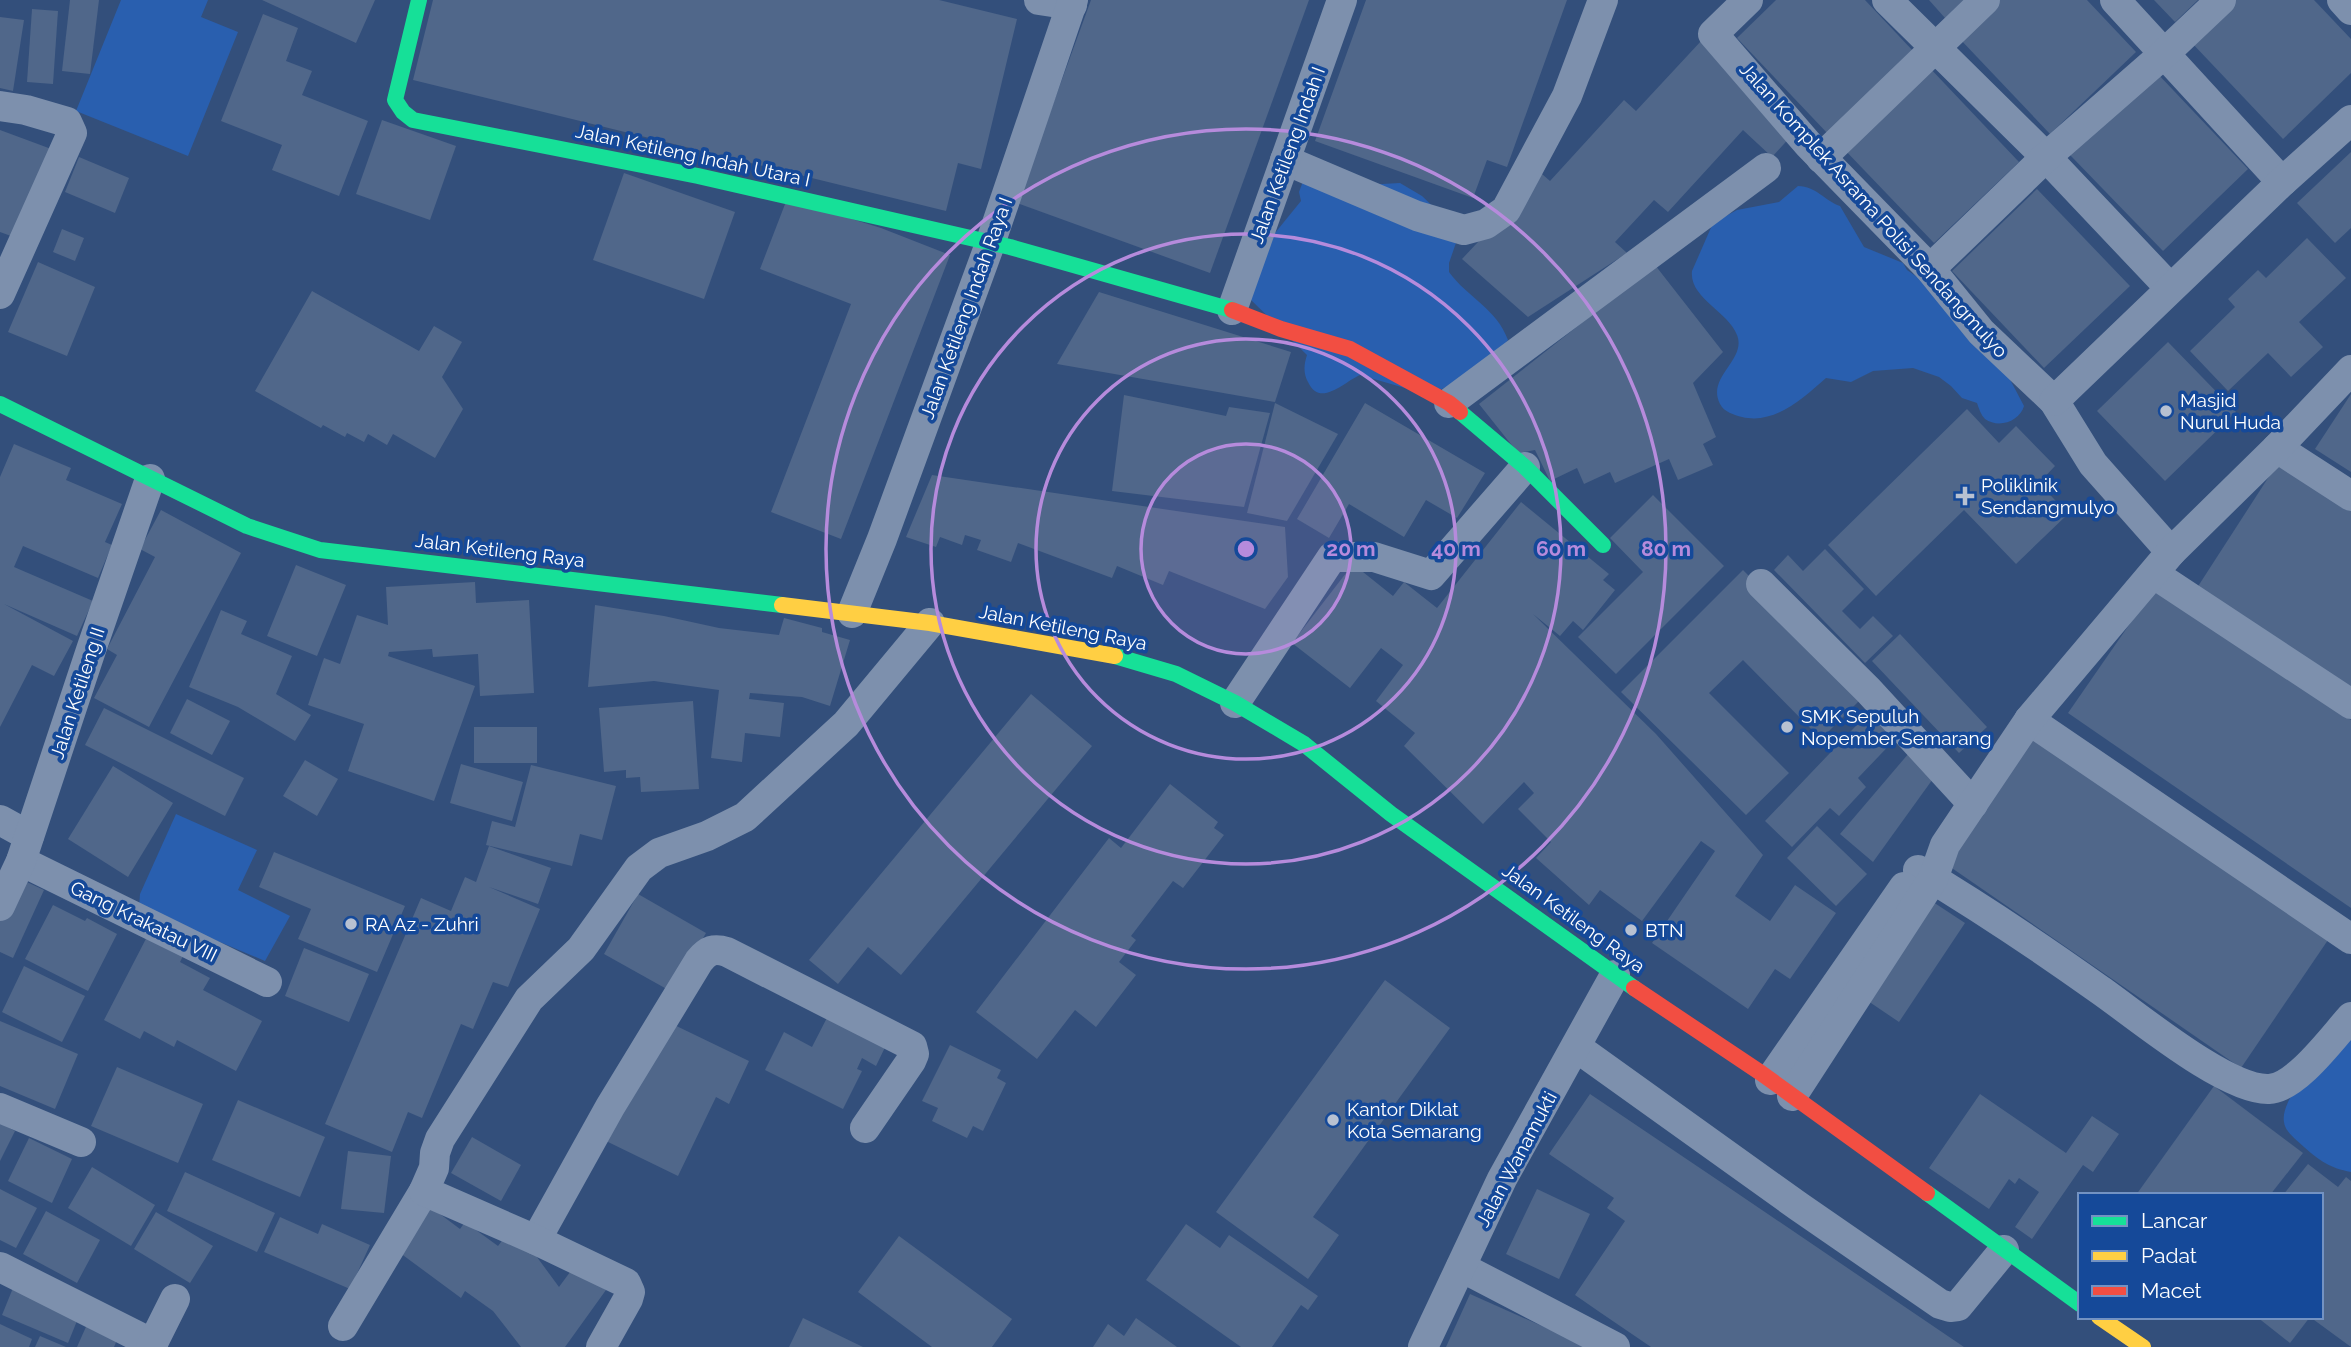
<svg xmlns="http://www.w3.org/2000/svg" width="2351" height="1347" viewBox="0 0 2351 1347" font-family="Raleway,sans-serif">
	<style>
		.green { fill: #295faf }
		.building { fill: #50678a }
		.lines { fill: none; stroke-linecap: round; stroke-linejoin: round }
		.street { stroke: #7d90ad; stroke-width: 30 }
		.fast { stroke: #16e098; stroke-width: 16 }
		.slow { stroke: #ffcf43; stroke-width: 16 }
		.jam { stroke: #f24e42; stroke-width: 16 }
		.ring { fill: none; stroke: #b68bdc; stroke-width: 3.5 }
		.poi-dot { fill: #b8c1d1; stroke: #154999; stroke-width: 2.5 }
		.labels { text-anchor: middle; stroke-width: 7; stroke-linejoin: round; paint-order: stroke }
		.street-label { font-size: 19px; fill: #fff; stroke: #154999 }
		.poi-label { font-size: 19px; fill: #fff; stroke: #154999; text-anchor: start }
		.centre { fill: #b68bdc; stroke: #154999; stroke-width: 3.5 }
		.ring-label { font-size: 21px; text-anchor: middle; font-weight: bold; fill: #b68bdc; stroke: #154999; stroke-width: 7; stroke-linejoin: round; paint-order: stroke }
	</style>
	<rect width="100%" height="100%" fill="#334f7b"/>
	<g class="green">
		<polygon points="121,0 208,0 201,17 238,32 188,156 76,111"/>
		<path d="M1305 176 1364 185 1400 183 1422 196 1446 219 1457 240 1449 263V272C1467 297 1497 309 1508 340L1483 370 1429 395 1360 375C1344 382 1320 408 1308 382 1303 373 1304 364 1307 355L1250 299 1275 233 1301 201 1299 192Z"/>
		<path d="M1798 186C1816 186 1825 201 1840 206L1864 247 1903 263 1907 270 1942 294 2005 370 2024 406C2020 421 1999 429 1985 419 1981 415 1979 409 1977 403L1962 398 1951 386 1939 377 1913 368 1873 371 1851 382 1826 378C1803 398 1775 425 1742 417 1734 415 1724 412 1720 404 1706 377 1747 360 1737 335 1728 311 1689 298 1692 271L1713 223 1737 210 1779 202Z"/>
		<polygon points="176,814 257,850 238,890 290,916 265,961 139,908 140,894"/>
		<path d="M2351 1024V1172C2330 1168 2320 1161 2304 1147 2296 1139 2285 1132 2284 1122 2279 1096 2334 1043 2351 1024Z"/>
	</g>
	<g class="building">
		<polygon points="70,0 99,0 90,74 62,71"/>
		<polygon points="262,0 375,0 356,43"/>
		<polygon points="433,0 939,0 1017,19 981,169 958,163 946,211 413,80"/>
		<polygon points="1091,0 1309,0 1210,273 1017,203"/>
		<polygon points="1366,0 1567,0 1507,167 1487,160 1473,198 1315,141"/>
		<polygon points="1776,0 1865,0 1914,52 1829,135 1737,38"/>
		<polygon points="1929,0 1964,0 1945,18"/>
		<polygon points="1997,0 2087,0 2136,52 2050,134 1959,38"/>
		<polygon points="2154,0 2198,0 2175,22"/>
		<polygon points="2235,0 2314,0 2351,39 2351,73 2283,139 2191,42"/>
		<polygon points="32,9 58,11 53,84 27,82"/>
		<polygon points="263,14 298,28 286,61 312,71 302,95 368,121 339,196 272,170 282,145 221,121"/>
		<polygon points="0,17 24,20 13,91 0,88"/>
		<polygon points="1702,40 1793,134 1772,157 1743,130 1668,212 1654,200 1615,242 1627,253 1528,317 1462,259 1542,174 1550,181 1624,100 1636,111"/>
		<polygon points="1927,65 2019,162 1934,243 1842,147"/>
		<polygon points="2156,72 2248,169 2163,251 2070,155"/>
		<polygon points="382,120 456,146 430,220 356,194"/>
		<polygon points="0,130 54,150 22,240 0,232"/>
		<polygon points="2351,152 2351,228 2335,243 2297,203"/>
		<polygon points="79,157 129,178 115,213 65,192"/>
		<polygon points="624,173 735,212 704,299 593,260"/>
		<polygon points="2037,189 2130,286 2044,368 1952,271"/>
		<polygon points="787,199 881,228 950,255 841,539 771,512 851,304 760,269"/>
		<polygon points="62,229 84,238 75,261 53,252"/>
		<polygon points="2307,238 2346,278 2299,322 2323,347 2291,377 2268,353 2228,391 2190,351 2235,307 2228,299 2258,270 2266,278"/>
		<polygon points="38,262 95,287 67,356 8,332"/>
		<polygon points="1655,265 1723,352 1693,383 1716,437 1703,444 1713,465 1678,480 1669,459 1615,483 1610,472 1584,484 1577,468 1550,481 1535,450 1518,453 1479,404"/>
		<polygon points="312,291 419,351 434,326 462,342 442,377 463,409 435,458 393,434 387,445 368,434 364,442 347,433 345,437 323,425 321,428 255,391"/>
		<polygon points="1099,292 1291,352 1275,402 1057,364"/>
		<polygon points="2168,342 2236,412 2165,481 2097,411"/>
		<polygon points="2351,394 2351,472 2315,449"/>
		<polygon points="1124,395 1226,416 1229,407 1270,413 1244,507 1112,491"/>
		<polygon points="1275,403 1338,434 1287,521 1247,513"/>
		<polygon points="1365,403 1485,473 1457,518 1426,500 1404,537 1349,504 1329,538 1297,519"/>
		<polygon points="1967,409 1999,443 2016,426 2055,466 2039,483 2068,514 2016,564 1964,510 1876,596 1828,545"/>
		<polygon points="14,444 71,468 66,480 122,504 105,542 112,545 98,578 23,546 14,567 93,601 77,636 4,604 73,641 54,676 32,665 0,727 0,477"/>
		<polygon points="2279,461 2351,508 2351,692 2195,591"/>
		<polygon points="932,475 1285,527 1288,577 1265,609 1169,571 1163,585 1117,566 1112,578 1018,543 1011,562 977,550 981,540 965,535 962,545 940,537 936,547 906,537"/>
		<polygon points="1653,495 1724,566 1616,674 1578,637 1643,572 1610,538"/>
		<polygon points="1521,502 1609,574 1603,580 1615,590 1583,630 1573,621 1560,636 1533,614 1656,734 1763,855 1735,896 1770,921 1795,885 1836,913 1790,979 1775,969 1748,1009 1652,943 1715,851 1701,841 1642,921 1600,890 1589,905 1536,858 1551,842 1518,809 1534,793 1524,782 1483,824 1404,746 1415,733 1376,701 1403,665 1381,648 1350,688 1292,643 1353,564 1393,596 1404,582 1437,608"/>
		<polygon points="161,510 241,553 149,727 94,698 117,655 107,649 155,557 140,549"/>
		<polygon points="1825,549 1864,589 1842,611 1860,629 1873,616 1893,636 1865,663 1774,570 1788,555 1803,571"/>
		<polygon points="296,565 346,585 317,656 267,636"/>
		<polygon points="1743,570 1866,694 1821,739 1743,660 1709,693 1789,773 1746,815 1621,692"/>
		<polygon points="475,582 476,603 529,600 534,693 480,696 478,654 433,657 432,649 389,652 388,656 475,686 434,801 348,771 364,724 308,705 324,658 340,664 357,615 388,625 386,587"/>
		<polygon points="2156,586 2351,720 2351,908 2068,713"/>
		<polygon points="595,605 664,616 719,628 779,635 784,618 822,628 822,632 850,640 830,706 802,697 750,693 749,699 784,703 780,737 745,733 742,762 711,758 719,690 654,681 588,687"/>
		<polygon points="221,610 247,621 241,634 292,656 276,694 311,715 295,741 238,707 189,687"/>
		<polygon points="1900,634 1987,727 1959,753 1872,661"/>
		<polygon points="1031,694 1092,746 901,975 868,947 838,984 809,960"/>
		<polygon points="187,699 230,721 212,755 170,733"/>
		<polygon points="693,701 699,789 641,792 640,777 626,778 626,770 604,772 599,708"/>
		<polygon points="1874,707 1901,733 1858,778 1866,787 1839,816 1830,808 1792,847 1765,821"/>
		<polygon points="104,708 244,778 225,816 85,745"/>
		<rect x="474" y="727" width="63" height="36"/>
		<polygon points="2034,737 2328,940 2241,1068 1946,864"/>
		<polygon points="1909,753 1935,776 1873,862 1840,834"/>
		<polygon points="305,760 338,779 317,816 283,796"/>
		<polygon points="461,764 523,782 512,821 450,803"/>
		<polygon points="531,765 616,786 602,840 580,834 572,866 486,845 492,821 515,827"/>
		<polygon points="113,766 173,803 128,877 68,839"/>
		<polygon points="1170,784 1218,822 1214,828 1224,835 1183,888 1173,881 1131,936 1136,940 1119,962 1136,975 1096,1027 1075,1010 1037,1059 976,1012 1109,838 1121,848"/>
		<polygon points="1817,826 1867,874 1836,906 1787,858"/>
		<polygon points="489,846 551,868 538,904 489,887 540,909 508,987 493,982 473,1029 461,1024 422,1118 408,1112 392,1152 325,1124 421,898 451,911 465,877 476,882"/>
		<polygon points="274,852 405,906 377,972 298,939 311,909 259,887"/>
		<polygon points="16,877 44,890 13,958 0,952 0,911"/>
		<polygon points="638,894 706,933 672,992 604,954"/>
		<polygon points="1930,900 1965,923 1899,1022 1865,999"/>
		<polygon points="53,905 85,921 87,918 117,934 88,991 25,959"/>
		<polygon points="150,931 186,950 180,962 210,978 203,990 262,1021 236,1071 177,1040 174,1047 144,1031 140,1039 104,1020"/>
		<polygon points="304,948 369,974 349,1022 285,996"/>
		<polygon points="24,966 85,996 62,1042 2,1012"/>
		<polygon points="1385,980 1450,1028 1313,1217 1339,1235 1308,1279 1216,1212"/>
		<polygon points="832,1008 890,1037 876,1066 862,1058 857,1069 862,1071 843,1109 765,1070 784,1032 812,1047"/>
		<polygon points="664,1020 749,1061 729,1104 716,1097 678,1176 606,1141"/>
		<polygon points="0,1021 78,1054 55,1109 0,1086"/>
		<polygon points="950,1045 1001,1070 997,1078 1006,1083 983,1131 973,1126 967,1138 932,1121 938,1108 922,1101"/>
		<polygon points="117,1067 203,1104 178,1163 91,1126"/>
		<polygon points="2214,1086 2303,1153 2270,1195 2136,1195"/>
		<polygon points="1590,1094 1731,1189 1964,1347 1651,1347 1601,1313 1575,1295 1625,1221 1607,1208 1614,1198 1549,1154"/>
		<polygon points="1980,1094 2066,1153 2092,1116 2119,1134 2093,1172 2083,1165 2032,1239 2015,1227 2039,1192 2019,1178 2015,1184 2009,1179 1989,1209 1929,1168"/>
		<polygon points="238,1100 325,1137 300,1197 212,1160"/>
		<polygon points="0,1123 15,1131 0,1161"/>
		<polygon points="472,1137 521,1165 501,1201 451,1173"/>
		<polygon points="29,1138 72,1159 52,1203 8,1181"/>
		<polygon points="348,1151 391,1156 384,1213 341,1209"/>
		<polygon points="2308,1164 2338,1187 2346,1177 2351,1181 2351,1347 2310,1317 2321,1317 2321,1195 2283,1195"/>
		<polygon points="92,1167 155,1205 131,1246 68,1208"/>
		<polygon points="185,1172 275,1213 257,1252 167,1211"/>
		<polygon points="0,1189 37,1208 16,1248 0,1240"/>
		<polygon points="1537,1189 1590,1214 1559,1279 1506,1254"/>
		<polygon points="428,1205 460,1229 465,1222 498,1246 507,1234 534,1253 559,1287 573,1268 606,1290 565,1347 521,1347 493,1311 465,1291 461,1298 396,1250"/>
		<polygon points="46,1211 100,1240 77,1283 23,1254"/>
		<polygon points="156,1212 213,1246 190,1283 134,1249"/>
		<polygon points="280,1217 318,1234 322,1224 370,1245 350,1289 264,1252"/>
		<polygon points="1186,1224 1220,1248 1229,1235 1318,1296 1308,1310 1301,1305 1272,1347 1241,1347 1146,1280"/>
		<polygon points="899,1236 1012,1319 992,1347 932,1347 858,1292"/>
		<polygon points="15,1283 81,1311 68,1343 2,1315"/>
		<polygon points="1470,1294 1589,1347 1446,1347"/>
		<polygon points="2257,1317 2310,1317 2290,1343"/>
		<polygon points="803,1318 863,1347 789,1347"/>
		<polygon points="1136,1318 1177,1347 1093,1347 1108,1324 1124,1336"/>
		<polygon points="89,1320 120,1333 114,1347 77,1347"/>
		<polygon points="0,1324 32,1339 29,1347 0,1347"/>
		<polygon points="40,1336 66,1347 35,1347"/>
	</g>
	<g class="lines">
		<g class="street">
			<polyline points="1039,0 1072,5"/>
			<polyline points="1748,0 1713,34 1808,144 1930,269 1981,332 2054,401 2093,464 2171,552"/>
			<polyline points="1887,0 2046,157 2170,288"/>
			<polyline points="2115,0 2282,182"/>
			<polyline points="2342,0 2351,10"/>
			<polyline points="0,106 26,110 67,122 72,133 0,294"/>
			<polyline points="1821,158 1985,0"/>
			<polyline points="1285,160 1417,216 1464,230 1486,224 1506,210 1567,96 1603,0"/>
			<polyline points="1930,269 2046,157 2165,53 2221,0"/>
			<polyline points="1232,310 1342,0"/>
			<polyline points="2054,401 2282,182 2351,120"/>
			<polyline points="1449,403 1766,168"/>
			<polyline points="2277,448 2351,496"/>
			<polyline points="2154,574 2351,704"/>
			<polyline points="1761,584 1868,690 1973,804"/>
			<polyline points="852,613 882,539 990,244 1073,0"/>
			<polyline points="1235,703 1332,557 1374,557 1431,575 1525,467"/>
			<polyline points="2029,720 2351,939"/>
			<polyline points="0,820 29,836"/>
			<polyline points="21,861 267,982"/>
			<path d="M1918 870C1980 907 2041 948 2100 990 2136 1015 2227 1091 2269 1089 2296 1088 2333 1037 2351 1017"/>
			<polyline points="0,906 21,861 92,647 150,479"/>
			<polyline points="1576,1047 1798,1206 1940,1304 1950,1307 1958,1306 2004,1250"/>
			<polyline points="1770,1080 1904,887"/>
			<polyline points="1792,1096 1933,879 1945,845 2029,720 2171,552 2277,448 2351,370"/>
			<polyline points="0,1108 81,1142"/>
			<path d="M536 1240 610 1107 699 961C708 950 714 948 727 952L912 1046 914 1054 911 1061 865 1128"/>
			<polyline points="0,1267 153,1344"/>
			<polyline points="1461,1267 1615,1347"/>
			<polyline points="343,1326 424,1191"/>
			<polyline points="151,1347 175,1299"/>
			<polyline points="601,1347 628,1299 630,1292 626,1283 536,1240 424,1191 434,1168 435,1153 440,1139 529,999 581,949 639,868 659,853 707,836 745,817 846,724 930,623"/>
			<polyline points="1423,1347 1502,1179 1615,975"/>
		</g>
		<g class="fast">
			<polyline points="419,0 395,100 403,112 413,120 698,176 1010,247 1232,310"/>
			<polyline points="0,404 247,526 320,550 782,605"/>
			<polyline points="1460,412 1525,467 1603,545"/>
			<polyline points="1115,656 1176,674 1235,703 1304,744 1391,814 1634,988"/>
			<polyline points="1927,1193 2080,1304"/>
		</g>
		<g class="slow">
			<polyline points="782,605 930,623 1115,656"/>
			<polyline points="2099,1317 2143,1347"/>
		</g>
		<g class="jam">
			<polyline points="1232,310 1281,329 1350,349 1449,403 1460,412"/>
			<polyline points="1634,988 1761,1073 1927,1193"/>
		</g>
	</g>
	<circle cx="1246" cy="549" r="105" fill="#b68bdc" fill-opacity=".12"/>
	<g class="ring">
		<circle cx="1246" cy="549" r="105"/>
		<circle cx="1246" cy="549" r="210"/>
		<circle cx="1246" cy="549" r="315"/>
		<circle cx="1246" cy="549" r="420"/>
	</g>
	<g class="poi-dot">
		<circle cx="2166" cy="411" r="7"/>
		<path d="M1961.5 485.5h7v7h7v7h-7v7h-7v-7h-7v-7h7z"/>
		<circle cx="1787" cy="727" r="7"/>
		<circle cx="351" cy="924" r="7"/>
		<circle cx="1631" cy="930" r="7"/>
		<circle cx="1333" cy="1120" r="7"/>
	</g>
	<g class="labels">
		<g class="street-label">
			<text transform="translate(693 155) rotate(12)" y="7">Jalan Ketileng Indah Utara I</text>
			<text transform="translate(1287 155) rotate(-70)" y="7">Jalan Ketileng Indah I</text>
			<text transform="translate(1874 210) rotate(48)" y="7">Jalan Komplek Asrama Polisi Sendangmulyo</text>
			<text transform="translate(966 308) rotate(-70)" y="7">Jalan Ketileng Indah Raya I</text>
			<text transform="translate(500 550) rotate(7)" y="7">Jalan Ketileng Raya</text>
			<text transform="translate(1063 627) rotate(11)" y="7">Jalan Ketileng Raya</text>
			<text transform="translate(77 693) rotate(-72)" y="7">Jalan Ketileng II</text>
			<text transform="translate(1574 918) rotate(36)" y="7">Jalan Ketileng Raya</text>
			<text transform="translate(144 921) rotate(26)" y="7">Gang Krakatau VIII</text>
			<text transform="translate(1516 1159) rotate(-62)" y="7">Jalan Wanamukti</text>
		</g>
		<g class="poi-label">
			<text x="2180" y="407">Masjid<tspan x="2180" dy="22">Nurul Huda</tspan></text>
			<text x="1981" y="492">Poliklinik<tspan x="1981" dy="22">Sendangmulyo</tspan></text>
			<text x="1801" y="723">SMK Sepuluh<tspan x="1801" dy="22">Nopember Semarang</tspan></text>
			<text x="365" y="931">RA Az - Zuhri</text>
			<text x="1645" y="937">BTN</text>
			<text x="1347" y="1116">Kantor Diklat<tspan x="1347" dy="22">Kota Semarang</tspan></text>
		</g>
	</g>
	<circle cx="1246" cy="549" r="10" class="centre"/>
	<g class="ring-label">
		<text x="1351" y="556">20 m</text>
		<text x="1456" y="556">40 m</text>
		<text x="1561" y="556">60 m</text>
		<text x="1666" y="556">80 m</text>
	</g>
	<rect x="2078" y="1193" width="245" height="126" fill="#154999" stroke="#7392c2" stroke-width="2"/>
	<rect x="2092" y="1216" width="35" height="10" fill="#16e098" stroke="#7392c2" stroke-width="2"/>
	<text x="2141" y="1228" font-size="21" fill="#ffffff">Lancar</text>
	<rect x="2092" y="1251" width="35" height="10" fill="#ffcf43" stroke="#7392c2" stroke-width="2"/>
	<text x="2141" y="1263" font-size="21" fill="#ffffff">Padat</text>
	<rect x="2092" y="1286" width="35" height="10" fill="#f24e42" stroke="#7392c2" stroke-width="2"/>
	<text x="2141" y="1298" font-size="21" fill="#ffffff">Macet</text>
</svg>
